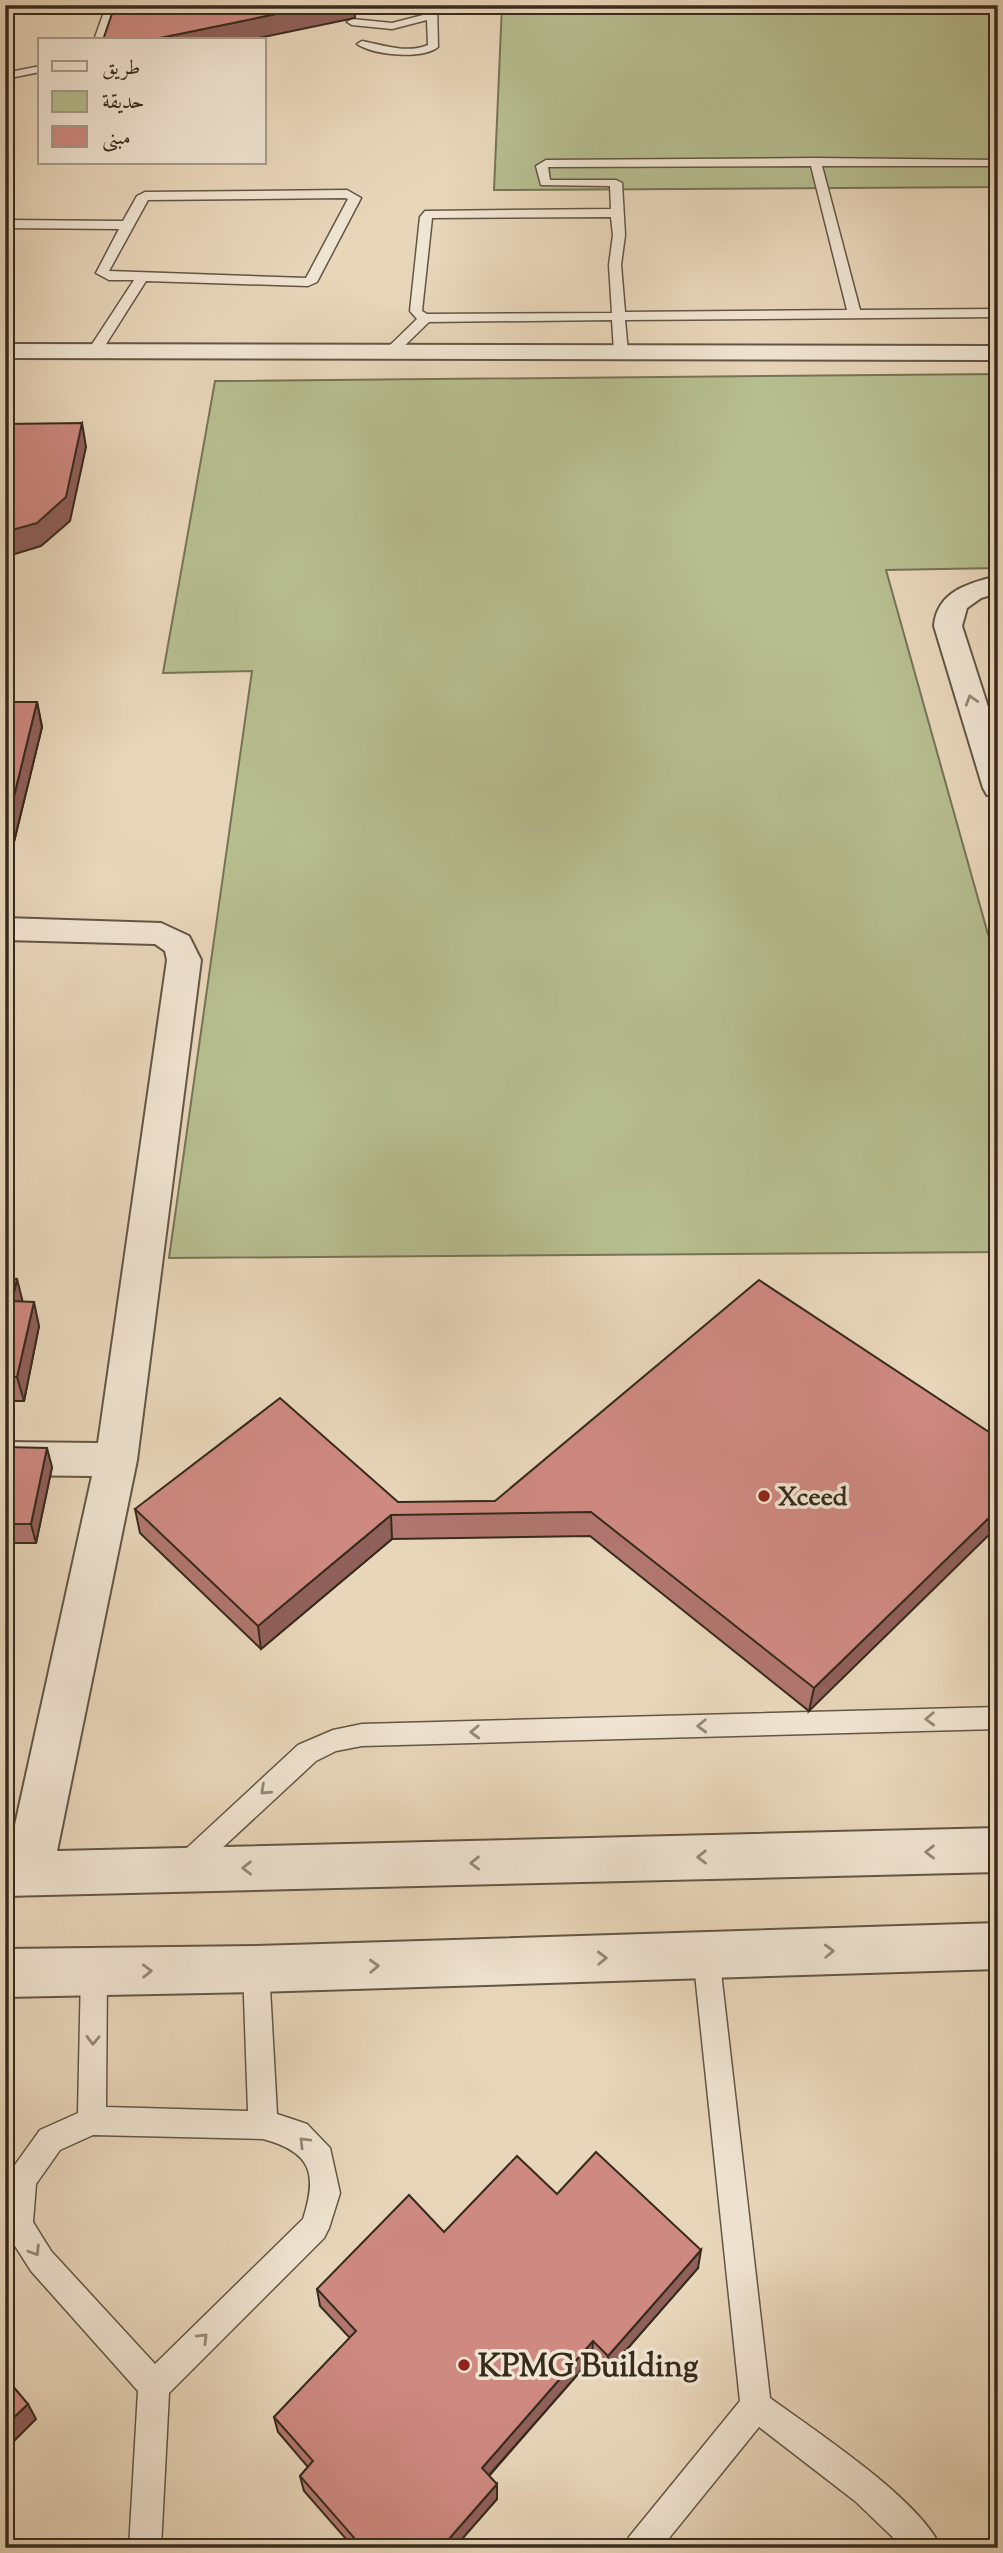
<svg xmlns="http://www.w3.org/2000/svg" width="1003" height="2553" viewBox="0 0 1003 2553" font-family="'Sorts Mill Goudy',Amiri,serif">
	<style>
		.green { fill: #b6be90; stroke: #767456; stroke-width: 2 }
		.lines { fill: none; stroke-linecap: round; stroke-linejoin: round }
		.service-casing { stroke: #635644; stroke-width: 3 }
		.minor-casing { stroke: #635644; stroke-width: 4 }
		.service { fill: #f0e4d2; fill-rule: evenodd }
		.minor { fill: #f0e4d2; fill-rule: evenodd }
		.wall { fill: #b1766f; stroke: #372b1c; stroke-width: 2 }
		.shaded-wall { fill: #90605a; stroke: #372b1c; stroke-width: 2 }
		.building { fill: #ce8981; stroke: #372b1c; stroke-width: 2 }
		.oneway { stroke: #948877 }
		.poi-dot { fill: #8f2418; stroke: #f0e4d2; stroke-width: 2.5 }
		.labels { text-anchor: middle; stroke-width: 7; stroke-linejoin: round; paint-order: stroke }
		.poi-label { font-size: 26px; font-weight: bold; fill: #372b1c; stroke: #f0e4d2; text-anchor: start }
		.near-poi-label { font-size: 32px; font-weight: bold; fill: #372b1c; stroke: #f0e4d2; text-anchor: start }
	</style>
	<rect width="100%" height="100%" fill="#e8d6ba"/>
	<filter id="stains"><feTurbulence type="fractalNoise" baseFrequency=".00286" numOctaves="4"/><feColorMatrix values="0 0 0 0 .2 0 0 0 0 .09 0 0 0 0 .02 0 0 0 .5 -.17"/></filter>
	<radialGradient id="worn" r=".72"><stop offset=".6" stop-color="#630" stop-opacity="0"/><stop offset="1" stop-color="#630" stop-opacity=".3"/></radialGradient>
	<g class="green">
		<polygon points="502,5 998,5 998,187 494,190"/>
		<polygon points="998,374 998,568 886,570 998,970 998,1252 169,1258 252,671 163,673 215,381"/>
	</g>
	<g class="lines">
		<g class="service-casing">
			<g id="service">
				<polygon points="103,5 113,5 115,9 104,40 94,40 105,9"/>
				<path d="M427 5H437L438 47C422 60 373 55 357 44L362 41C383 45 407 54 428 45L427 20 392 29 352 25 347 22 352 19 392 23 427 14Z"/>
				<polygon points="40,66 40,72 5,79 5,73"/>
				<path d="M815 158 998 160V166H822L860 310 998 309V317L625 320 628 352 621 356 614 352 612 320 429 322 395 355 390 356 383 352 417 319 410 311 420 217 425 211 611 209 610 186 541 185 536 166 546 160ZM811 166 847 310 625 312 621 265 625 235 622 183 616 180H550L548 167ZM611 217 613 235 609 265 612 313 427 314 422 311 432 218Z"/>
				<path d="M347 190 361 198 317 282 308 286 146 281 101 352 94 356 87 352 134 280H109L96 273 119 229 5 228V220L123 221 137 196 145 192ZM345 198 348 199 306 278 109 271 148 200Z"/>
				<polygon points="998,1707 998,1729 362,1746 336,1751 316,1761 193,1875 184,1879 175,1875 171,1867 175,1859 298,1745 333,1730 362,1724"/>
				<path d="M706 1942 715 1946 719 1955 770 2398C814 2430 921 2500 941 2548H904L855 2501 759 2427 661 2548H624L629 2537 740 2401 693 1955 697 1946Z"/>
				<path d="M256 1956 266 1960 269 1969 277 2114 307 2124 330 2148 340 2193 329 2228 324 2238 169 2393 161 2548H129L138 2391 31 2271 8 2235 5 2229 8 2179 12 2169 40 2130 78 2113 81 1972 84 1963 94 1959 104 1963 107 1972 106 2107 248 2111 243 1969 246 1960ZM93 2135 263 2139C311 2152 318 2173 303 2219L155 2364 51 2251 33 2222 36 2184 60 2150Z"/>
			</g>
		</g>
		<g class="minor-casing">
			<g id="minor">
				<polygon points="5,344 998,346 998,360 5,358"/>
				<path d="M998 576V593L981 598 967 608 962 626 998 738V797L987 795 983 788 934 626C937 591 969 583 998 576Z"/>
				<polygon points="5,918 161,923 189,936 201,960 137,1460 57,1851 998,1828 998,1872 5,1896 5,1852 9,1852 92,1476 5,1475 5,1442 98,1443 167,960 165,951 155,944 5,940"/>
				<polygon points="998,1923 998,1969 256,1992 5,1997 5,1949 256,1946"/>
			</g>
		</g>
		<use href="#service" class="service"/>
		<use href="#minor" class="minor"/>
	</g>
	<g class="wall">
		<polygon points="5,702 37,702 42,727 11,854 5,854"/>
		<polygon points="5,1278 39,1326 24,1401 5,1401"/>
		<polygon points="998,1438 809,1711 590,1536 392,1539 261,1649 140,1533 135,1509 495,1501"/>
		<polygon points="5,1447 52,1467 36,1543 5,1543"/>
		<polygon points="557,2194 698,2268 607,2372 592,2358 489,2476 497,2499 454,2548 354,2548 304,2491 300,2476 308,2467 278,2432 274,2417 350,2338 320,2306 317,2289 444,2232"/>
	</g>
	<g class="shaded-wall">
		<polygon points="320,5 354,5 355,18 249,40 150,40"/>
		<polygon points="82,423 86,447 70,521 41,546 5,557 5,532"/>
		<polygon points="37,702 42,727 11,854 6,829"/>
		<polygon points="17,1279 23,1303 12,1301"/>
		<polygon points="34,1302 39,1326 24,1401 17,1377"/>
		<polygon points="47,1448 52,1467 36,1543 31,1524"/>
		<polygon points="998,1509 998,1526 809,1711 814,1688"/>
		<polygon points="391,1515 392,1539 261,1649 258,1626"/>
		<polygon points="701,2250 698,2268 607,2372 608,2356"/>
		<polygon points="593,2341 592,2358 482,2483 482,2468"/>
		<polygon points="28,2404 36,2419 5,2450 5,2426"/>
		<polygon points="497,2484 497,2499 454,2548 441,2548"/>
	</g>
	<g class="building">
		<polygon points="115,5 320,5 150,40 103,40"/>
		<polygon points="82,423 66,497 37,523 5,532 5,424"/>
		<polygon points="5,702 37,702 6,829 5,829"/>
		<polygon points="5,1278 17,1279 12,1301 34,1302 17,1377 5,1377"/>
		<polygon points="759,1280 998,1438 998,1509 814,1688 591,1512 391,1515 258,1626 135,1509 280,1398 398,1502 495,1501"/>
		<polygon points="5,1447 47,1448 31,1524 5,1524"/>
		<polygon points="596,2152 701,2250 608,2356 593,2341 482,2468 497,2484 441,2548 363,2548 300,2476 313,2461 274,2417 356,2331 317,2289 409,2195 444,2232 517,2156 557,2194"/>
		<polygon points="5,2377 28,2404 5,2426"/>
	</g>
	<defs><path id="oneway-chevron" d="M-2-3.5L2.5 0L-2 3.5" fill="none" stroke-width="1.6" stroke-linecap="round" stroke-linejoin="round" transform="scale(1.75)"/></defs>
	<g class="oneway">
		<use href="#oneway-chevron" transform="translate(971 700) rotate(-107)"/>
		<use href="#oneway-chevron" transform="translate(930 1719) rotate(178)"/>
		<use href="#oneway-chevron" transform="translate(702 1726) rotate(178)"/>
		<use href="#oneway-chevron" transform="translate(475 1732) rotate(178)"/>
		<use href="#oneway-chevron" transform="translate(265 1790) rotate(137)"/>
		<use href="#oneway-chevron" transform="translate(930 1852) rotate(179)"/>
		<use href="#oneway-chevron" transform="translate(702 1857) rotate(179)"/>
		<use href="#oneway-chevron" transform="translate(475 1863) rotate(179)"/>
		<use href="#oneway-chevron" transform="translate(247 1868) rotate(179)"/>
		<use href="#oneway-chevron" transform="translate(829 1951) rotate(-2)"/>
		<use href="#oneway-chevron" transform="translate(602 1958) rotate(-2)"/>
		<use href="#oneway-chevron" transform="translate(374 1966) rotate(-2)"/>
		<use href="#oneway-chevron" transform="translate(147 1971) rotate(-1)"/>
		<use href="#oneway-chevron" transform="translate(93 2040) rotate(91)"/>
		<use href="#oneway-chevron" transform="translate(304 2142) rotate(-135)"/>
		<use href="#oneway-chevron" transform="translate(35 2251) rotate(58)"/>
		<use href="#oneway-chevron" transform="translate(203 2338) rotate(-45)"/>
	</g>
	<g class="poi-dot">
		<circle cx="764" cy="1496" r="7"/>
		<circle cx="464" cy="2365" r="7"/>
	</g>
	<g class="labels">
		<g class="poi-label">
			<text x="778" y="1505">Xceed</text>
		</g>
		<g class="near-poi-label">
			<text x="478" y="2376">KPMG Building</text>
		</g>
	</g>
	<rect width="1003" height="2553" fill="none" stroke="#e8d6ba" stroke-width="28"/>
	<rect x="7" y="7" width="989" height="2539" fill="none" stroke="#372b1c" stroke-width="3.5"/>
	<rect x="14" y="14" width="975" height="2525" fill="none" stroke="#372b1c" stroke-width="2"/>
	<rect x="38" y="38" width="228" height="126" fill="#f0e4d2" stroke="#a69a89" stroke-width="2"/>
	<rect x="52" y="61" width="35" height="10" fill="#f0e4d2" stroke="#a69a89" stroke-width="2"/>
	<text x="102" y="74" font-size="21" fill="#372b1c">طريق</text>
	<rect x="52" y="91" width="35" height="21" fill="#b6be90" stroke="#a69a89" stroke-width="2"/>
	<text x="102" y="108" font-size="21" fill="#372b1c">حديقة</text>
	<rect x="52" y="126" width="35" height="21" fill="#ce8981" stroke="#a69a89" stroke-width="2"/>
	<text x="102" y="144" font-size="21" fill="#372b1c">مبنى</text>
	<rect width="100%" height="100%" filter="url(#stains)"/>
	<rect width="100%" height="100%" fill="url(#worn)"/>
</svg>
